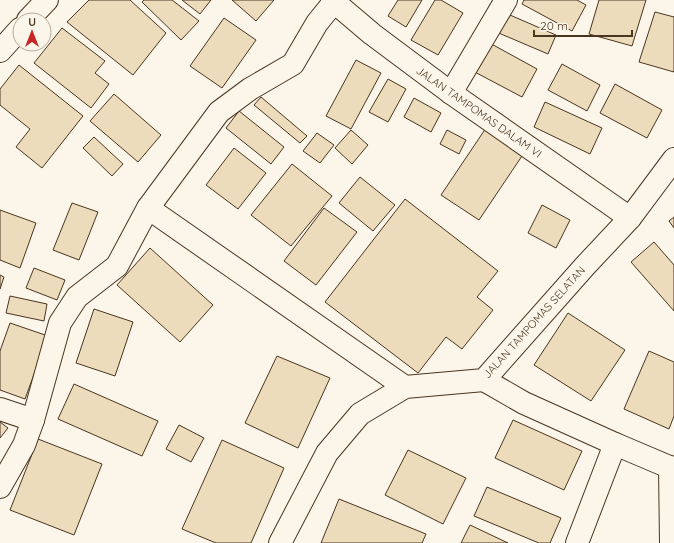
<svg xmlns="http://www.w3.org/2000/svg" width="674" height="543" viewBox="0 0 674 543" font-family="Quicksand,sans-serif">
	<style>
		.building { fill: #ecdcbc; stroke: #4a3520 }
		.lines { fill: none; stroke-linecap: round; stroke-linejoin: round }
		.minor-casing { stroke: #4a3520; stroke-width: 24 }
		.minor { stroke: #fbf6e9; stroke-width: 22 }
		.labels { text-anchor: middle; stroke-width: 3; stroke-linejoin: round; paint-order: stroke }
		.street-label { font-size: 11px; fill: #4a3520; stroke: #fbf6e9 }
	</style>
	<rect width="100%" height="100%" fill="#fbf6e9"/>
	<g class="building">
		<polygon points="89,0 130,0 166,33 133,75 67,22"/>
		<polygon points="144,0 172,0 199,21 181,40 142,2"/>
		<polygon points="182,0 211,0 200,14"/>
		<polygon points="232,0 274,0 256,21"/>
		<polygon points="398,0 422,0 406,27 388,16"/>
		<polygon points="435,0 441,0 463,13 438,55 411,40"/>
		<polygon points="524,0 577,0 586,5 572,31 522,4"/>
		<polygon points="599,0 646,0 632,46 589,34"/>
		<polygon points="503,12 556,35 548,54 494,31"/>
		<polygon points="655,12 674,17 674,72 639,62"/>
		<polygon points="224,18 256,40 222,88 190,66"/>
		<polygon points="62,28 105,61 95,73 109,84 91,108 34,63"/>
		<polygon points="486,41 537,69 522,97 471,70"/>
		<polygon points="356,60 381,73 351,129 326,116"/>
		<polygon points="562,64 600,85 587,111 548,90"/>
		<polygon points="19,65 83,116 42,168 16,147 30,129 0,105 0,89"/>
		<polygon points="388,79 406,89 388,122 369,112"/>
		<polygon points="615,84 662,110 647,138 600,113"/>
		<polygon points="114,94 161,135 138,162 90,121"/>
		<polygon points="261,97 307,136 300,143 254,105"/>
		<polygon points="414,98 441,113 431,132 404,117"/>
		<polygon points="545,102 602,128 590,154 534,127"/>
		<polygon points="239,111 284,147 271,164 226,128"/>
		<polygon points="486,128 524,153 479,220 441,195"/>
		<polygon points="351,130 368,145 352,164 335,148"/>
		<polygon points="447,130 466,140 459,154 440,144"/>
		<polygon points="317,133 334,145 320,163 303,151"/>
		<polygon points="94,137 123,164 112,176 83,148"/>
		<polygon points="234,148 266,173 238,209 206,185"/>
		<polygon points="292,164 332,196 291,246 251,215"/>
		<polygon points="360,177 395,205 373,231 339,203"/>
		<polygon points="405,199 498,271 477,297 493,310 462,349 446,337 418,373 325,302"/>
		<polygon points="72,203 98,212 79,260 53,250"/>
		<polygon points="542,205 570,220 556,248 528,233"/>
		<polygon points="324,208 357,232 316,285 284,261"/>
		<polygon points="0,210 36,223 20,268 0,260"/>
		<polygon points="674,217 674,228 669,221"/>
		<polygon points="654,242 674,265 674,311 631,262"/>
		<polygon points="150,248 213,305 180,342 117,285"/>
		<polygon points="34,268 65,280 57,300 26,288"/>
		<polygon points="0,275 4,277 0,289"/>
		<polygon points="10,296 47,304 44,321 6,313"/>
		<polygon points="94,309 133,322 115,376 76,363"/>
		<polygon points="568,313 625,350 591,401 534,365"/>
		<polygon points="10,323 48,336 25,399 0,390 0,351"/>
		<polygon points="649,351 674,362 674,416 669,429 624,409"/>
		<polygon points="277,356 330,378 298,448 245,423"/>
		<polygon points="74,384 158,421 142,456 58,419"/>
		<polygon points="513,420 582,451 564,490 495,458"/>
		<polygon points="0,422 8,428 0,438"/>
		<polygon points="179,425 204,438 191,462 166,449"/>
		<polygon points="38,439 102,464 74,535 10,510"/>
		<polygon points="222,440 284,468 251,543 216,543 182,529"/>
		<polygon points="408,450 466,478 443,524 385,495"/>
		<polygon points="487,487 561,518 550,543 539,543 474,516"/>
		<polygon points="339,499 426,534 422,543 321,543"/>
		<polygon points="470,525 508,543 461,543"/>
	</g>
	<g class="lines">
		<g class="minor-casing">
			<g id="minor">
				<polyline points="332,0 372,34 451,93 630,218"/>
				<polyline points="28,20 47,0"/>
				<polyline points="0,51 20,29"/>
				<polyline points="451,93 506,0"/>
				<polyline points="148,208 405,387"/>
				<polyline points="484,380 524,403 615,444 674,469"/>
				<polyline points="0,409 33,420"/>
				<polyline points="670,467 671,543"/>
				<polyline points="0,487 24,445 33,420 60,323 77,297 117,266 148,208 219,112 250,89 293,64 317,23 334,2"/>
				<polyline points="280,543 327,453 360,414 405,387 484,380 585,266 630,218 674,159"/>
				<polyline points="577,543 615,444"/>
			</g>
		</g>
		<use href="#minor" class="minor"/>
	</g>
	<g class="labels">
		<g class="street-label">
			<text transform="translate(479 112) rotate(35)" y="4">JALAN TAMPOMAS DALAM VI</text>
			<text transform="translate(534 322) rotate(-48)" y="4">JALAN TAMPOMAS SELATAN</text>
		</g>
	</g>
	<g transform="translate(32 32)"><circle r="19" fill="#fbf6e9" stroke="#b4a999"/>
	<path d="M0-3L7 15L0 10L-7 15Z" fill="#c62828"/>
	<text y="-6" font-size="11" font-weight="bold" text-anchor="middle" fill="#4a3520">U</text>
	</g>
	<path d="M534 30v6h98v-6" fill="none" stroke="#4a3520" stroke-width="2"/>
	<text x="540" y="30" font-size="12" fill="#4a3520" stroke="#fbf6e9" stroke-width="3" paint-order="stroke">20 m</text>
</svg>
